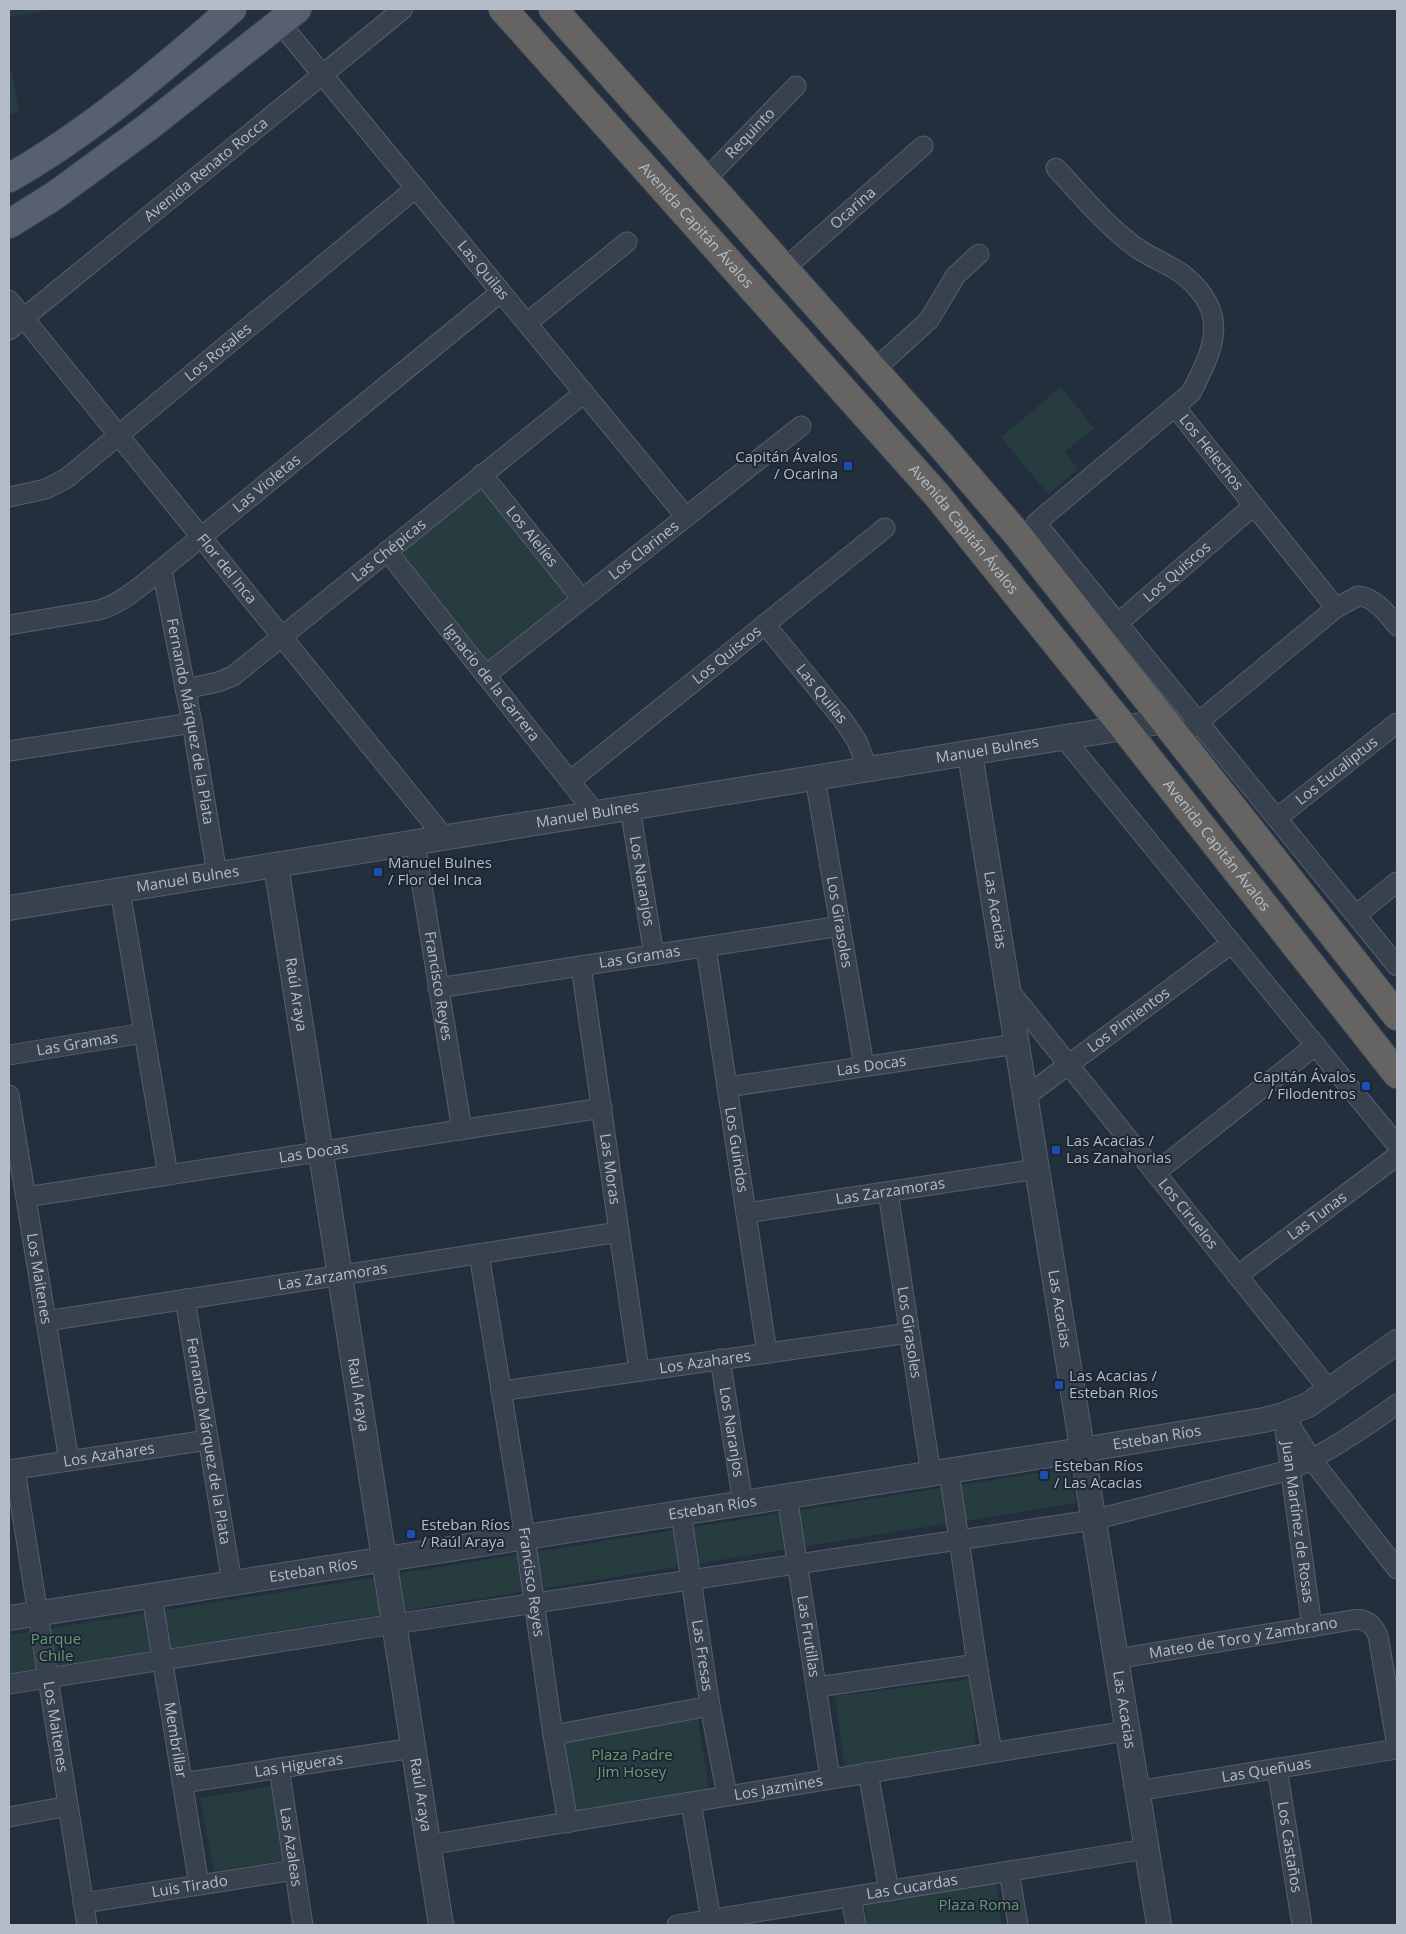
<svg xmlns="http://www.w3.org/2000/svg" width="1406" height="1934" viewBox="0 0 1406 1934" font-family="'Open Sans',sans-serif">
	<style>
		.green { fill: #263c3f }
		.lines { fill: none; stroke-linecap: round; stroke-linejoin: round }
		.minor-casing { stroke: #565f6c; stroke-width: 21 }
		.tertiary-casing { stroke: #565f6c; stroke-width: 26 }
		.primary-casing { stroke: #414a57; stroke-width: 30 }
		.trunk-casing { stroke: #434c59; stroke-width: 30 }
		.minor { stroke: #38414e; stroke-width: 19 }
		.tertiary { stroke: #38414e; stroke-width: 24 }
		.primary { stroke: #56606e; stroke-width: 28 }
		.trunk { stroke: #656462; stroke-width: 28 }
		.transit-dot { fill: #1a4fb4; stroke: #1d2633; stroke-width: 2 }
		.labels { text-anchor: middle; stroke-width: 4; stroke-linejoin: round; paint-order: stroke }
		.street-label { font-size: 15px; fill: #b4bcc9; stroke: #1d2633 }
		.poi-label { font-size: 15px; fill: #b4bcc9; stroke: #1d2633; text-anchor: start }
		.park-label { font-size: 15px; fill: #6b9a76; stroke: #1d2633 }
	</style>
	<rect width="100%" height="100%" fill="#242f3e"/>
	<g class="green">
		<polygon points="9,9 55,9 9,17"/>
		<polygon points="12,72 19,112 9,114 9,73"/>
		<polygon points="1061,387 1094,428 1065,452 1078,469 1048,494 1001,437"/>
		<polygon points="481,486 569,595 484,664 396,555"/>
		<polygon points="1068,1468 1076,1503 9,1674 9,1635"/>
		<polygon points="971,1679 976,1750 845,1770 835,1696"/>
		<polygon points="696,1708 710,1796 569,1819 555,1730"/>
		<polygon points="274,1786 289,1860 214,1871 200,1798"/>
		<polygon points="996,1882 1002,1925 867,1925 865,1905"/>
	</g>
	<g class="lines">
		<g class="minor-casing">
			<g id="minor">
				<path id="s1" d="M280 23 686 517"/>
				<path d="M1056 168C1082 196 1108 228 1140 250 1155 260 1173 266 1186 277 1230 315 1214 348 1191 393L1036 523 1397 966"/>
				<path id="s2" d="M705 180 796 86"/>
				<path id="s3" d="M784 269 923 146"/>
				<path id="s4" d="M9 300 445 838"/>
				<polyline points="527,323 627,242"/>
				<path id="s5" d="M9 330 403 9"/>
				<polyline points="874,370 929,320 956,275 979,254"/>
				<path id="s6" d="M1175 407 1336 608"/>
				<path id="s7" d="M482 474 582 599"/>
				<path id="s8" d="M9 497 46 489 67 478 416 188"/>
				<path id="s9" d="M387 551 596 814"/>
				<path id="s10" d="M162 569 192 723 217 874"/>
				<path id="s11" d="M765 624 843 720 857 741 868 770"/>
				<path id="s12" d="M9 625 99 610C123 603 143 584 162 569L501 292"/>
				<path id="s13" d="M1109 631 1253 506"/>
				<path id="s14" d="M486 675 801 426"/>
				<path id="s15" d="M185 689 218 682 233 676 584 393"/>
				<path d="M1190 729 1336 608 1358 596C1373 596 1388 614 1397 626"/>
				<polyline points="1064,738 1397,1145"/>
				<polyline points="9,751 192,723"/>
				<path id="s16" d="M815 778 864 1066"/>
				<path id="s17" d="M570 781 885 528"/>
				<path id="s18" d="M630 808 654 955"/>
				<path id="s19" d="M1277 818 1397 723"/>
				<path id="s20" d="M415 843 462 1130"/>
				<polyline points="120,890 168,1175"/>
				<polyline points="1356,915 1397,882"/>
				<path id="s21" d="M706 947 767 1353"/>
				<path id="s22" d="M581 966 639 1371"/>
				<path id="s23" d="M438 988 840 926"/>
				<path id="s24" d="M1008 989 1330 1391"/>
				<path id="s25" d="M9 1055 144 1033"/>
				<path id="s26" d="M727 1087 1017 1044"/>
				<path id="s27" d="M9 1095 69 1461"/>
				<path id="s28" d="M1025 1097 1232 943"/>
				<polyline points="1155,1173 1316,1045"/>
				<path id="s29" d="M888 1192 931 1474"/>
				<path id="s30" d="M26 1197 602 1108"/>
				<path id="s31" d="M746 1213 1037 1169"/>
				<path id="s32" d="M479 1254 525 1537 553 1735 568 1823"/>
				<path id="s33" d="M1237 1276 1397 1156"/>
				<path id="s34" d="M185 1299 232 1583"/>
				<path id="s35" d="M46 1321 619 1232"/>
				<path id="s36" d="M720 1359 743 1503"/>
				<path id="s37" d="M501 1391 909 1333"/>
				<path id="s38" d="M1283 1415 1312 1627"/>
				<polyline points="1287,1420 1312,1460 1397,1569"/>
				<path id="s39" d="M15 1469 87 1925"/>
				<path id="s40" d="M9 1470 208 1440"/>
				<polyline points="949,1471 977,1664 992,1752"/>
				<path id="s41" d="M787 1496 830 1778"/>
				<path id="s42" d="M681 1513 710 1706 727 1796"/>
				<path id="s43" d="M152 1596 199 1885"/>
				<path id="s44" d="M1116 1659 1352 1620C1365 1618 1373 1624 1378 1636L1397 1746"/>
				<path d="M9 1684 394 1624 1093 1520 1290 1470C1328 1452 1363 1429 1397 1404"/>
				<polyline points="817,1687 977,1664"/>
				<polyline points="553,1735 710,1706"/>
				<path id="s45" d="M279 1768 303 1925"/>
				<path id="s46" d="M1277 1768 1302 1925"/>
				<polyline points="868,1772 889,1891"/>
				<path id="s47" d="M182 1783 413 1748"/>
				<path id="s48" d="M1137 1791 1397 1749"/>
				<polyline points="691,1803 711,1920"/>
				<polyline points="9,1817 68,1806"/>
				<path id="s49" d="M428 1845C662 1809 894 1767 1127 1731"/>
				<polyline points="1009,1871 1018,1925"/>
				<polyline points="851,1897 856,1925"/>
				<path id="s50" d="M83 1903 295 1870"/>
				<path id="s51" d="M677 1925 1146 1849"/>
			</g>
		</g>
		<g class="tertiary-casing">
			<g id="tertiary">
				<path id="s52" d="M970 754 1159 1925"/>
				<path id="s53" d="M276 865 441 1925"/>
				<path id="s54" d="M9 908 1166 721"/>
				<path id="s55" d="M9 1618 1082 1450 1264 1420 1283 1415 1308 1405 1397 1342"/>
			</g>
		</g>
		<g class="primary-casing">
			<g id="primary">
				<path d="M9 178C90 132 162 70 232 9"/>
				<polyline points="9,224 54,196 148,127 297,9"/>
			</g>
		</g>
		<g class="trunk-casing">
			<g id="trunk">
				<path id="s56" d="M503 9 937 495 1125 729 1397 1074"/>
				<polyline points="553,9 940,444 1017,534 1397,1016"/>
			</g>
		</g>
		<use href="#minor" class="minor"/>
		<use href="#tertiary" class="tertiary"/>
		<use href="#primary" class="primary"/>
		<use href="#trunk" class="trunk"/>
	</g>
	<g class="transit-dot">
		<rect x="843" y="461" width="10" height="10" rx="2.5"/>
		<rect x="373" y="867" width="10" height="10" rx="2.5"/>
		<rect x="1361" y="1081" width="10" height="10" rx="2.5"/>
		<rect x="1051" y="1145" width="10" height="10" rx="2.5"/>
		<rect x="1054" y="1380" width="10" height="10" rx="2.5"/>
		<rect x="1039" y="1470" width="10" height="10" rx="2.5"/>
		<rect x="406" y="1529" width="10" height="10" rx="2.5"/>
	</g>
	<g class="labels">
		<g class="street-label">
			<text dy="5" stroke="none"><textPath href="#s2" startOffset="65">Requinto</textPath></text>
			<text dy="5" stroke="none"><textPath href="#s5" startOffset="254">Avenida Renato Rocca</textPath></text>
			<text dy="5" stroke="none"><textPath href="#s3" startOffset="92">Ocarina</textPath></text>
			<text dy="5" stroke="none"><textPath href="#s56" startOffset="290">Avenida Capitán Ávalos</textPath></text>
			<text dy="5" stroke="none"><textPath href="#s1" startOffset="320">Las Quilas</textPath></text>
			<text dy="5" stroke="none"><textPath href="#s8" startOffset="258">Los Rosales</textPath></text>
			<text dy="5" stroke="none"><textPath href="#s6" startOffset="58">Los Helechos</textPath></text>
			<text dy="5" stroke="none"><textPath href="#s12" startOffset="302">Las Violetas</textPath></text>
			<text dy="5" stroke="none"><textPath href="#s56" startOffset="695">Avenida Capitán Ávalos</textPath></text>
			<text dy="5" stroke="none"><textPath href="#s7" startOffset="80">Los Alelíes</textPath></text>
			<text dy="5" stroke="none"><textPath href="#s15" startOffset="250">Las Chépicas</textPath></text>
			<text dy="5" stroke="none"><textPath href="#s14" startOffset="201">Los Clarines</textPath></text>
			<text dy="5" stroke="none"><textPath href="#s4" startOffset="346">Flor del Inca</textPath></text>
			<text dy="5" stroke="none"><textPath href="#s13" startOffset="90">Los Quiscos</textPath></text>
			<text dy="5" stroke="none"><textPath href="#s17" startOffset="201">Los Quiscos</textPath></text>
			<text dy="5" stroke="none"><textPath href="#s9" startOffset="168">Ignacio de la Carrera</textPath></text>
			<text dy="5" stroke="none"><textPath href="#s11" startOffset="90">Las Quilas</textPath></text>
			<text dy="5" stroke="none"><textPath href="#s10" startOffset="155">Fernando Márquez de la Plata</textPath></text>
			<text dy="5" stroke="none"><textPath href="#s54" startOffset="991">Manuel Bulnes</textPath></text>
			<text dy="5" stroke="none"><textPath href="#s19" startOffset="76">Los Eucaliptus</textPath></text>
			<text dy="5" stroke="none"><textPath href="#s54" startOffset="586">Manuel Bulnes</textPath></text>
			<text dy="5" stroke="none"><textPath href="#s56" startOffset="1100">Avenida Capitán Ávalos</textPath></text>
			<text dy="5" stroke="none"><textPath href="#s54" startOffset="181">Manuel Bulnes</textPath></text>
			<text dy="5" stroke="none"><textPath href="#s18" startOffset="74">Los Naranjos</textPath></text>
			<text dy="5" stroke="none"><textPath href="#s52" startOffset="158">Las Acacias</textPath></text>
			<text dy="5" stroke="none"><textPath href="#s16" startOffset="146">Los Girasoles</textPath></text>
			<text dy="5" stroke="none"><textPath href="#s23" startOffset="204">Las Gramas</textPath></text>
			<text dy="5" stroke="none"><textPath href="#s20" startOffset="145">Francisco Reyes</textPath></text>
			<text dy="5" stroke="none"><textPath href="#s53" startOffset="131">Raúl Araya</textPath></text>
			<text dy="5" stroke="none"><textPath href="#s28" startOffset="129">Los Pimientos</textPath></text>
			<text dy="5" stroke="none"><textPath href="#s25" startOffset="69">Las Gramas</textPath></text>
			<text dy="5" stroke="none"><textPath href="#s26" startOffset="146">Las Docas</textPath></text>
			<text dy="5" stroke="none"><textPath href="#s21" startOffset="205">Los Guindos</textPath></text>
			<text dy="5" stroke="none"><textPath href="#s30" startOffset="291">Las Docas</textPath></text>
			<text dy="5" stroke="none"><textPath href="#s22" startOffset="205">Las Moras</textPath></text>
			<text dy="5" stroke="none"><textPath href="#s31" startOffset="146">Las Zarzamoras</textPath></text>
			<text dy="5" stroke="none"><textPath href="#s24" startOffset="288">Los Ciruelos</textPath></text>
			<text dy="5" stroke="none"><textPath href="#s33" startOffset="100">Las Tunas</textPath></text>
			<text dy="5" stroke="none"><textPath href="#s35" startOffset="290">Las Zarzamoras</textPath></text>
			<text dy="5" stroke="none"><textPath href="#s27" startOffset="186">Los Maitenes</textPath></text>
			<text dy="5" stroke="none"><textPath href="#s52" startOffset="562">Las Acacias</textPath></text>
			<text dy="5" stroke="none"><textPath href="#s29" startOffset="142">Los Girasoles</textPath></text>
			<text dy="5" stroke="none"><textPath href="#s37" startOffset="206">Los Azahares</textPath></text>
			<text dy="5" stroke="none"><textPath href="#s53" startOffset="536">Raúl Araya</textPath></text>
			<text dy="5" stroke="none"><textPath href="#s36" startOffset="74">Los Naranjos</textPath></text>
			<text dy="5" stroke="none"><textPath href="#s55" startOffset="1162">Esteban Ríos</textPath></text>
			<text dy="5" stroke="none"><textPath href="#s34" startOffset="144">Fernando Márquez de la Plata</textPath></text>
			<text dy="5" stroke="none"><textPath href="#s40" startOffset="101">Los Azahares</textPath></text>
			<text dy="5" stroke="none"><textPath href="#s55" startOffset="712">Esteban Ríos</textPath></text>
			<text dy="5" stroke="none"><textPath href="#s38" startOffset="108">Juan Martínez de Rosas</textPath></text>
			<text dy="5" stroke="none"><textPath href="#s55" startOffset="308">Esteban Ríos</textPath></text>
			<text dy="5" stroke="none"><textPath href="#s32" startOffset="332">Francisco Reyes</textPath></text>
			<text dy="5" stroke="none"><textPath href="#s41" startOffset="142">Las Frutillas</textPath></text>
			<text dy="5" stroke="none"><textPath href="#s44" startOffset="129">Mateo de Toro y Zambrano</textPath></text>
			<text dy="5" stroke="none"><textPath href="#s42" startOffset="144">Las Fresas</textPath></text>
			<text dy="5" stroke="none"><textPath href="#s52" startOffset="968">Las Acacias</textPath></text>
			<text dy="5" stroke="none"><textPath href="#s39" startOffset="261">Los Maitenes</textPath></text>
			<text dy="5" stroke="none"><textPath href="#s43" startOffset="146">Membrillar</textPath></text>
			<text dy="5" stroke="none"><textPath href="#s47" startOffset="118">Las Higueras</textPath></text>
			<text dy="5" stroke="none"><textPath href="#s48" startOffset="131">Las Queñuas</textPath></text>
			<text dy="5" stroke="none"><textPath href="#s49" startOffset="355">Los Jazmines</textPath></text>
			<text dy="5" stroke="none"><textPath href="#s53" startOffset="941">Raúl Araya</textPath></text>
			<text dy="5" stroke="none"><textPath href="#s45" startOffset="80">Las Azaleas</textPath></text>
			<text dy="5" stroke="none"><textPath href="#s46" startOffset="80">Los Castaños</textPath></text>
			<text dy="5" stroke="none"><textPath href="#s50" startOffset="108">Luis Tirado</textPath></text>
			<text dy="5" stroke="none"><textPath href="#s51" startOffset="238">Las Cucardas</textPath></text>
		</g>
		<g class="poi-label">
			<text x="838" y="462" text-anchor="end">Capitán Ávalos<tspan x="838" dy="17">/ Ocarina</tspan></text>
			<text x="388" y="868">Manuel Bulnes<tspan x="388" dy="17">/ Flor del Inca</tspan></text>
			<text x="1356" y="1082" text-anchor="end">Capitán Ávalos<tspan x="1356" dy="17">/ Filodentros</tspan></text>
			<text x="1066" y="1146">Las Acacias /<tspan x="1066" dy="17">Las Zanahorias</tspan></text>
			<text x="1069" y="1381">Las Acacias /<tspan x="1069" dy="17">Esteban Rios</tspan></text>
			<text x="1054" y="1471">Esteban Ríos<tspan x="1054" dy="17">/ Las Acacias</tspan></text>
			<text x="421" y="1530">Esteban Ríos<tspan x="421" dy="17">/ Raúl Araya</tspan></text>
		</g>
		<g class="park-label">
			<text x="56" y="1644">Parque<tspan x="56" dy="17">Chile</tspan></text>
			<text x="632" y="1760">Plaza Padre<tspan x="632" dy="17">Jim Hosey</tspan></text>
			<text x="979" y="1910">Plaza Roma</text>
		</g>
	</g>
	<rect width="1406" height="1934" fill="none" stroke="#b4bcc9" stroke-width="20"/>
</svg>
